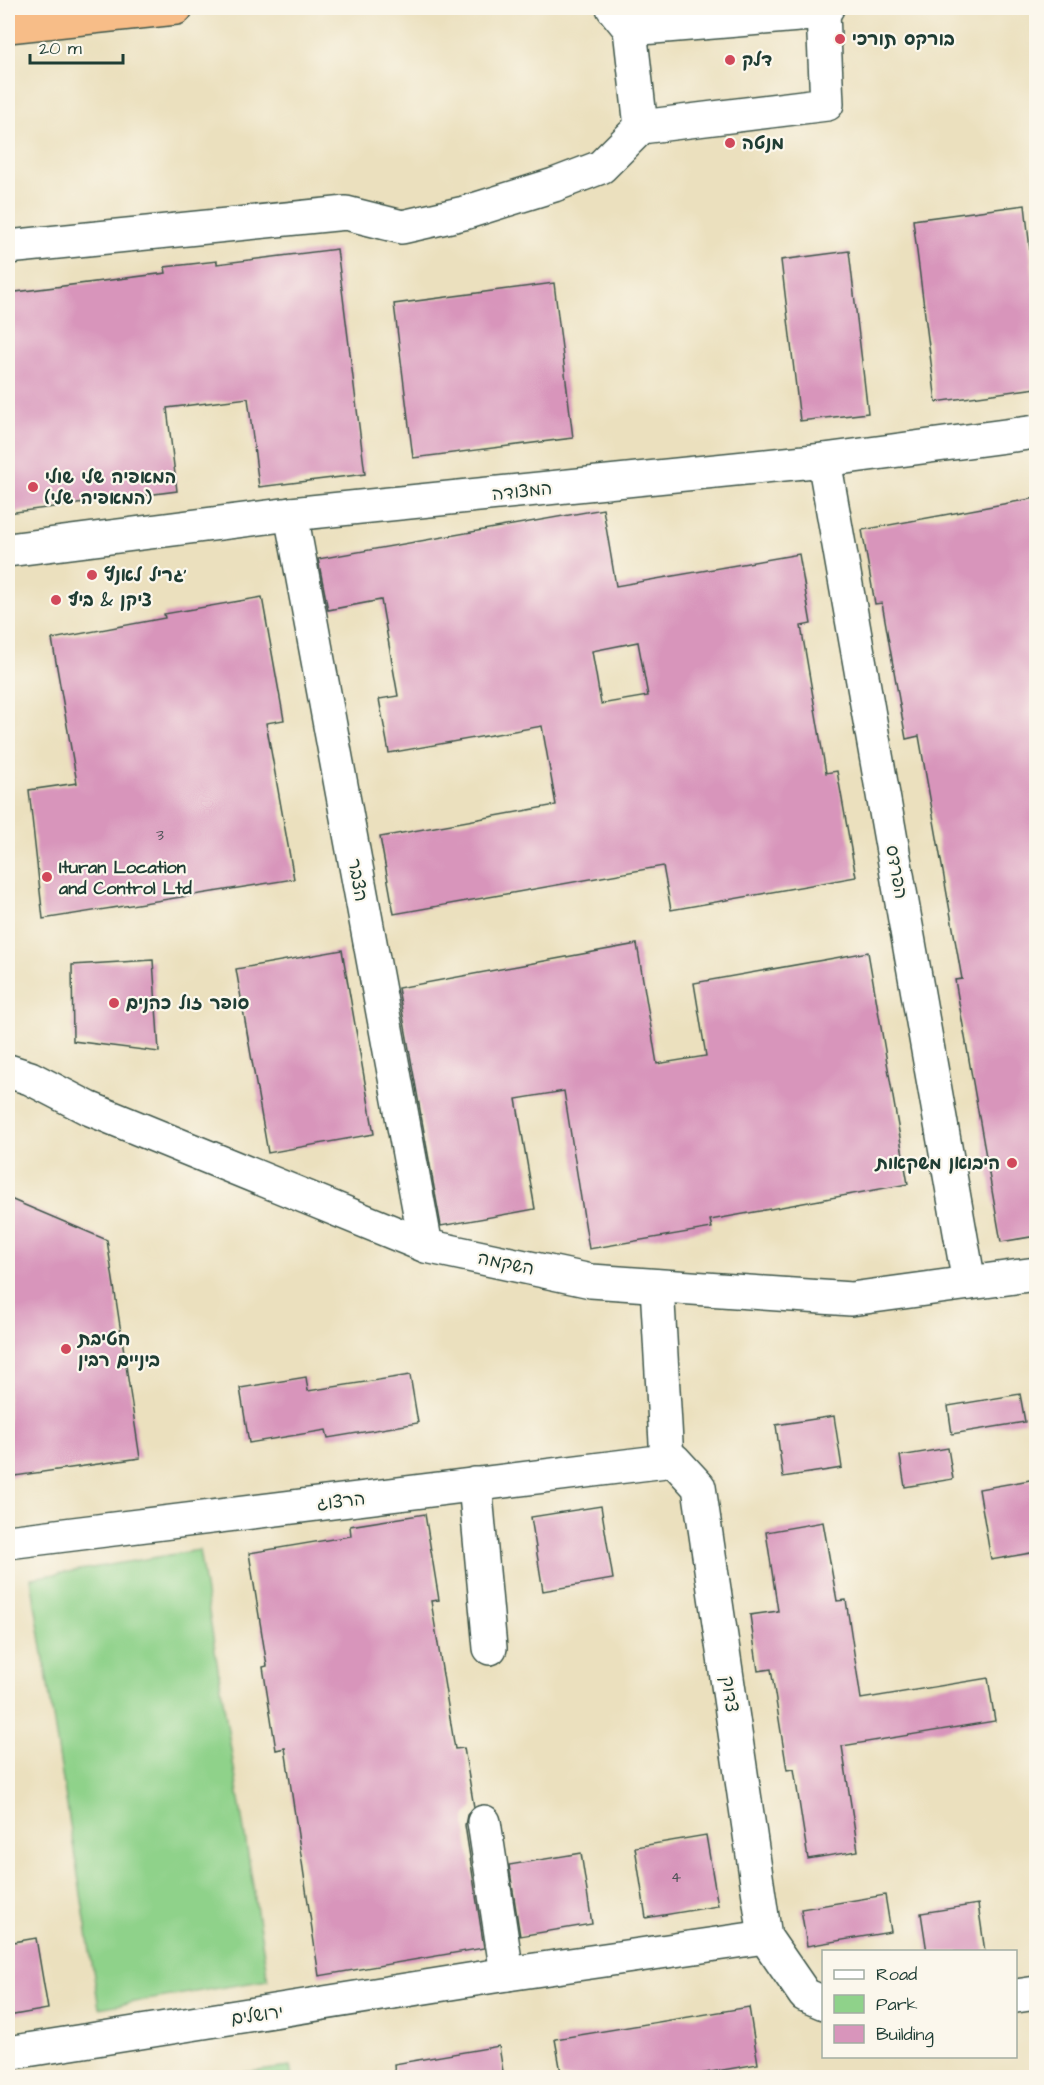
<svg xmlns="http://www.w3.org/2000/svg" width="1044" height="2085" viewBox="0 0 1044 2085" font-family="'Architects Daughter','Playpen Sans Hebrew',sans-serif">
	<style>
		.green { fill: #8fd28a; stroke: #57885f; stroke-width: 1.5 }
		.building { fill: #d895bb; fill-rule: evenodd }
		.lines { fill: none; stroke-linecap: round; stroke-linejoin: round }
		.minor-casing { stroke: #3e5549; stroke-width: 36 }
		.highway-casing { stroke: #3e5549; stroke-width: 36 }
		.minor { stroke: #fff; stroke-width: 33 }
		.highway { stroke: #f7bd88; stroke-width: 33 }
		.poi-dot { fill: #d1495b; stroke: #fbf7ec; stroke-width: 2 }
		.labels { text-anchor: middle; stroke-width: 4.5; stroke-linejoin: round; paint-order: stroke }
		.number-label { font-size: 15px; fill: #4d5356 }
		.poi-label { font-size: 18px; font-weight: bold; fill: #1f3d34; stroke: #fbf7ec; text-anchor: start }
		.street-label { font-size: 18px; fill: #1f3d34; stroke: #fbf7ec }
	</style>
	<rect width="100%" height="100%" fill="#fbf7ec"/>
	<filter id="ink" filterUnits="userSpaceOnUse"><feTurbulence type="fractalNoise" baseFrequency=".0167" numOctaves="2"/><feDisplacementMap in="SourceGraphic" scale="12" xChannelSelector="R" yChannelSelector="G"/><feConvolveMatrix kernelMatrix="1 2 1 2 8 2 1 2 1" color-interpolation-filters="sRGB"/></filter>
	<filter id="wash" filterUnits="userSpaceOnUse"><feTurbulence type="fractalNoise" baseFrequency=".008" numOctaves="4" result="noise"/><feDisplacementMap in="SourceGraphic" scale="24" xChannelSelector="R" yChannelSelector="G"/><feGaussianBlur stdDeviation="1.35" result="paint"/><feColorMatrix in="noise" values="0 0 0 0 0 0 0 0 0 0 0 0 0 0 0 0 0 1.4 0 .05"/><feComposite in="paint" operator="in"/></filter>
	<g filter="url(#wash)">
		<rect width="100%" height="100%" fill="#ebe0be"/>
		<g class="green">
			<polygon points="199,1550 268,1980 99,2008 31,1578"/>
			<polygon points="290,2067 292,2077 210,2077"/>
		</g>
		<g id="blocks">
			<g class="building">
				<polygon points="1025,205 1036,303 1036,388 936,402 913,220"/>
				<polygon points="337,249 365,474 259,487 248,398 167,408 177,491 8,513 8,293 166,273 165,267 217,261 217,264"/>
				<polygon points="849,251 868,413 800,421 781,260"/>
				<polygon points="554,283 573,438 413,458 394,304"/>
				<polygon points="1036,498 1036,1236 1001,1242 955,980 962,979 919,736 906,739 882,603 875,604 862,530"/>
				<path d="M603 509 616 586 799 554 811 624 801 626 826 773 837 771 856 877 671 910 663 866 394 914 380 837 556 805 542 726 389 753 379 699 398 696 381 600 328 610 318 559ZM638 642 648 696 601 704 592 651Z"/>
				<polygon points="262,597 284,720 266,723 294,879 43,919 29,790 77,783 52,639 165,618 164,614"/>
				<polygon points="637,944 657,1064 706,1056 694,983 868,952 908,1184 710,1220 712,1228 589,1249 564,1091 516,1099 535,1209 441,1226 398,988"/>
				<polygon points="342,950 374,1134 268,1153 236,969"/>
				<polygon points="153,960 159,1052 73,1041 72,965"/>
				<polygon points="8,1198 107,1240 140,1458 8,1477"/>
				<polygon points="410,1375 418,1423 328,1438 326,1430 249,1443 240,1388 306,1377 308,1391"/>
				<polygon points="1020,1394 1025,1422 952,1434 948,1406"/>
				<polygon points="834,1416 842,1468 783,1477 776,1425"/>
				<polygon points="948,1448 953,1479 905,1487 900,1456"/>
				<polygon points="1036,1479 1036,1552 991,1560 979,1489"/>
				<polygon points="601,1506 613,1579 543,1591 531,1517"/>
				<polygon points="425,1514 439,1600 431,1601 455,1749 464,1748 474,1807 467,1815 465,1825 484,1948 319,1976 285,1748 276,1750 263,1667 267,1666 249,1553 351,1536 350,1526"/>
				<polygon points="823,1522 837,1601 846,1600 861,1699 988,1678 995,1721 842,1746 858,1851 808,1859 794,1769 787,1770 771,1669 758,1671 750,1615 778,1611 766,1532"/>
				<polygon points="706,1835 718,1906 646,1918 635,1847"/>
				<polygon points="581,1853 592,1924 520,1936 509,1865"/>
				<polygon points="885,1895 891,1932 807,1946 801,1909"/>
				<polygon points="978,1904 985,1952 927,1952 921,1913"/>
				<polygon points="36,1938 48,2009 8,2016 8,1943"/>
				<polygon points="749,2007 758,2064 676,2078 562,2078 555,2039"/>
				<polygon points="499,2046 504,2078 395,2078 394,2064"/>
			</g>
		</g>
	</g>
	<g filter="url(#ink)">
		<use href="#blocks" fill-opacity="0" stroke="#3e5549" stroke-width="1.5"/>
		<g class="lines">
			<g class="minor-casing">
				<g id="minor">
					<polyline points="613,8 630,29 823,13 827,8"/>
					<polyline points="630,29 641,127 827,104 823,13"/>
					<polyline points="8,247 346,213 402,227 464,213 554,185 601,167 641,127"/>
					<polyline points="824,460 969,1283"/>
					<polyline points="291,514 426,1246"/>
					<polyline points="8,550 291,514 824,460 1036,432"/>
					<polyline points="8,1071 30,1078 88,1108 426,1246 591,1281 851,1299 1036,1274"/>
					<polyline points="657,1286 667,1460"/>
					<polyline points="475,1484 490,1648"/>
					<polyline points="8,1542 674,1460 699,1487 765,1937 805,1995 824,2003"/>
					<polyline points="484,1822 507,1974"/>
					<polyline points="1016,1996 1036,1993"/>
					<polyline points="8,2053 507,1974 765,1937"/>
				</g>
			</g>
			<g class="highway-casing">
				<polyline id="highway" points="8,26 176,8"/>
			</g>
			<use href="#minor" class="minor"/>
			<use href="#highway" class="highway"/>
		</g>
	</g>
	<g class="poi-dot">
		<circle cx="840" cy="39" r="6"/>
		<circle cx="730" cy="60" r="6"/>
		<circle cx="730" cy="143" r="6"/>
		<circle cx="33" cy="487" r="6"/>
		<circle cx="92" cy="575" r="6"/>
		<circle cx="56" cy="600" r="6"/>
		<circle cx="47" cy="877" r="6"/>
		<circle cx="114" cy="1003" r="6"/>
		<circle cx="1012" cy="1163" r="6"/>
		<circle cx="66" cy="1349" r="6"/>
	</g>
	<g class="labels">
		<g class="number-label">
			<text x="160" y="840">3</text>
			<text x="676" y="1882">4</text>
		</g>
		<g class="poi-label">
			<text x="852" y="45">בורקס תורכי</text>
			<text x="742" y="66">דלק</text>
			<text x="742" y="149">מנטה</text>
			<text x="45" y="483">המאפיה שלי שולי<tspan x="45" dy="21">(המאפיה שלי)</tspan></text>
			<text x="104" y="581">גריל לאנץ'</text>
			<text x="68" y="606">ציקן &amp; ביף</text>
			<text x="59" y="873">Ituran Location<tspan x="59" dy="21">and Control Ltd</tspan></text>
			<text x="126" y="1009">סופר זול כהנים</text>
			<text x="1000" y="1169" text-anchor="end">היבואן משקאות</text>
			<text x="78" y="1345">חטיבת<tspan x="78" dy="21">ביניים רבין</tspan></text>
		</g>
		<g class="street-label">
			<text transform="translate(522 491) rotate(-6)" y="6">המצודה</text>
			<text transform="translate(897 872) rotate(80)" y="6">הפרדס</text>
			<text transform="translate(358 880) rotate(80)" y="6">הצבר</text>
			<text transform="translate(506 1263) rotate(12)" y="6">השקמה</text>
			<text transform="translate(341 1501) rotate(-7)" y="6">הרצוג</text>
			<text transform="translate(730 1694) rotate(82)" y="6">צדוק</text>
			<text transform="translate(257 2015) rotate(-8)" y="6">ירושלים</text>
		</g>
	</g>
	<rect width="1044" height="2085" fill="none" stroke="#fbf7ec" stroke-width="30"/>
	<rect x="822" y="1950" width="195" height="108" fill="#fbf7ec" stroke="#a3ada2" stroke-width="1.5"/>
	<rect x="834" y="1970" width="30" height="9" fill="#ffffff" stroke="#a3ada2" stroke-width="1.5"/>
	<text x="876" y="1980" font-size="18" fill="#1f3d34">Road</text>
	<rect x="834" y="1995" width="30" height="18" fill="#8fd28a" stroke="#a3ada2" stroke-width="1.5"/>
	<text x="876" y="2010" font-size="18" fill="#1f3d34">Park</text>
	<rect x="834" y="2025" width="30" height="18" fill="#d895bb" stroke="#a3ada2" stroke-width="1.5"/>
	<text x="876" y="2040" font-size="18" fill="#1f3d34">Building</text>
	<path d="M30 54v9h93v-9" fill="none" stroke="#1f3d34" stroke-width="3"/>
	<text x="39" y="54" font-size="18" fill="#1f3d34" stroke="#fbf7ec" stroke-width="4.5" paint-order="stroke">20 m</text>
</svg>
